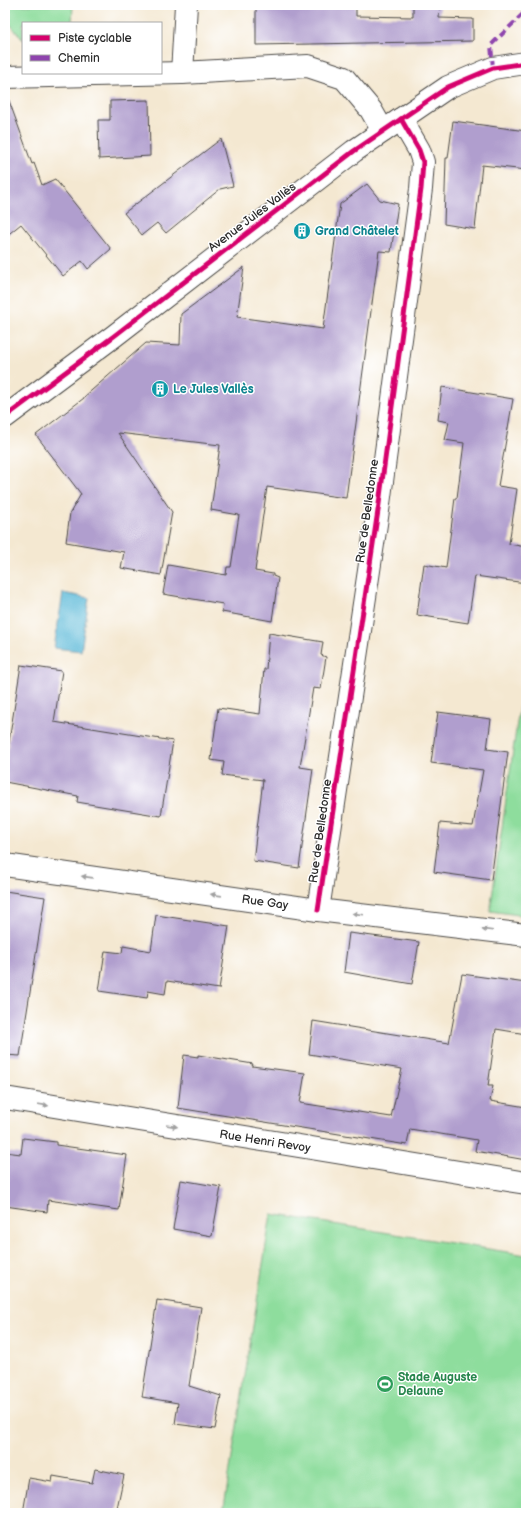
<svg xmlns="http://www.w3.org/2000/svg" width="531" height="1518" viewBox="0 0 531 1518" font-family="'Balsamiq Sans',sans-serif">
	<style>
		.green { fill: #8edd9d; stroke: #5c8464 }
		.water { fill: #59b8d7; stroke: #427281 }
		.building { fill: #b09ece }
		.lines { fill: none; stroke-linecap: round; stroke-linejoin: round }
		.street-casing { stroke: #494744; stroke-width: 24 }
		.secondary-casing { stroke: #494744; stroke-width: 24 }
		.street { stroke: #fff; stroke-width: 22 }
		.secondary { stroke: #fff; stroke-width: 22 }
		.quiet { stroke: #8e44ad; stroke-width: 4; stroke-dasharray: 8 4; stroke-linecap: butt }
		.cycleway-casing { stroke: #fff; stroke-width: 8 }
		.cycleway { stroke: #d6006c; stroke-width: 5 }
		.oneway { fill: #a0a0a0 }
		.labels { text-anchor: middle; stroke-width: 3; stroke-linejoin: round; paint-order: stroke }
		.street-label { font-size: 12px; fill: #2b2b2b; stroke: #fff }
		.culture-label { font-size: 12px; font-weight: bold; fill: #0d838f; stroke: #fff; text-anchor: start }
		.leisure-label { font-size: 12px; font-weight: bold; fill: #27864d; stroke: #fff; text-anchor: start }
	</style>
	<rect width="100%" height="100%" fill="#fff"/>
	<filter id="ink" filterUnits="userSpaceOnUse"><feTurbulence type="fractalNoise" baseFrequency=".025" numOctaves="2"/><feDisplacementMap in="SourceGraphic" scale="8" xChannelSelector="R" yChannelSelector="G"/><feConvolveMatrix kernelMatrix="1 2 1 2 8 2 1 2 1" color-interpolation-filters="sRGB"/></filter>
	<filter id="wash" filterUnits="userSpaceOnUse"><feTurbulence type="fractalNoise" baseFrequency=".012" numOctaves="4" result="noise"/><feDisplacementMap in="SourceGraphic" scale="16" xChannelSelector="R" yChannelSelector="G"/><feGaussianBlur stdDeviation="0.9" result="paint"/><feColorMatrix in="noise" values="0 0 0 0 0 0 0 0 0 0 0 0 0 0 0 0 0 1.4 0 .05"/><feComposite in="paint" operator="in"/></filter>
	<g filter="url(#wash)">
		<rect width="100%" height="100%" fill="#f4e8d1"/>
		<g class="green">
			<polygon points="5,5 73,5 72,23 23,23 23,40 5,18"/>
			<polygon points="526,660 526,916 490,911"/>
			<polygon points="271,1214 526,1255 526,1513 223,1513"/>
		</g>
		<polygon class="water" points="63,593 89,598 81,651 54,648"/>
		<g id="blocks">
			<g class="building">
				<polygon points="256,5 356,5 356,16 413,17 413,5 440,5 439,18 473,19 473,41 256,45"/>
				<polygon points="8,98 32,164 34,163 42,185 55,179 111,249 88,269 82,261 63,276 21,224 5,237 5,99"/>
				<polygon points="149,100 150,156 99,159 98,120 110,120 110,101"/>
				<polygon points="453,121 526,131 526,170 482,165 475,229 444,224 446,158 448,158"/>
				<polygon points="221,139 233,186 220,189 166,233 157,223 142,235 124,213"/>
				<polygon points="367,184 380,200 398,204 391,252 379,251 346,498 267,487 255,571 273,574 273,576 278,578 272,621 222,612 223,604 163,594 168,565 226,575 227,567 231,567 239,515 211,510 220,445 118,433 172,512 161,575 121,568 124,552 66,542 70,513 81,494 36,435 84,398 84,397 146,343 180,345 181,314 244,267 237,317 323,329 340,204"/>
				<polygon points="442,387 513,399 498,486 517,489 509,544 526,547 526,583 475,576 468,623 417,615 424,564 446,568 455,498 457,498 464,443 445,440 449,422 438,420"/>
				<polygon points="269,633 323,642 321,655 326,657 321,689 313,688 300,767 313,769 299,868 253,861 263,780 222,775 224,762 211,760 218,708 260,714 264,669 266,669"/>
				<polygon points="21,665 62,671 54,722 173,741 161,816 77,802 78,796 5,782 5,767"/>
				<polygon points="438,712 491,719 487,749 508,752 491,880 434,872 440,823 473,826 483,770 431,763"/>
				<polygon points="5,891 45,897 20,1056 5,1055"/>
				<polygon points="156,915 229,926 219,989 167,981 165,994 148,991 147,998 99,991 105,951 122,953 123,946 151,951"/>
				<polygon points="349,933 419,942 412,984 344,972"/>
				<polygon points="462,974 526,983 526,1034 496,1029 488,1086 493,1086 490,1101 526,1107 526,1160 475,1151 477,1140 410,1129 407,1145 178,1108 184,1055 198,1057 198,1055 253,1064 252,1066 305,1073 300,1103 391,1117 402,1069 309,1054 313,1021 449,1043"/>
				<polygon points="23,1138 56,1142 56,1145 127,1155 119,1210 48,1200 47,1212 5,1206 5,1152 21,1154"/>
				<polygon points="181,1180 221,1187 212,1236 173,1229"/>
				<polygon points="157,1300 201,1307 189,1386 221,1396 215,1429 175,1424 178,1403 142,1397"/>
				<polygon points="95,1469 124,1475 116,1513 23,1513 29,1478 52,1482 53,1476 92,1483"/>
			</g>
		</g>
	</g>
	<g filter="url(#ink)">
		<use href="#blocks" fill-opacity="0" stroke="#494744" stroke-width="1"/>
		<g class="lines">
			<g class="street-casing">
				<g id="street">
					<polyline points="182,73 186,5"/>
					<polyline points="5,77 182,73 308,66 344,78 371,110 383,131"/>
					<polyline points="5,865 318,910 526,935"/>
					<polyline points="318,910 379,504 421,189 423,162 419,150 401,119"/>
					<polyline points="5,1098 526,1183"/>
				</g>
			</g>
			<g class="secondary-casing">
				<polyline id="secondary" points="5,417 114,336 354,151 448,87 493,68 526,63"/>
			</g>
			<use href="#street" class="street"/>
			<use href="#secondary" class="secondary"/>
			<polyline class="quiet" points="493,68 491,45 526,11"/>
			<g class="cycleway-casing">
				<g id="cycleway">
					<polyline points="5,417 114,336 354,151 448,87 493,68 526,63"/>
					<polyline points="318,910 379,504 421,189 423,162 419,150 401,119"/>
				</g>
			</g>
			<use href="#cycleway" class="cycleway"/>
		</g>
		<defs><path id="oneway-solid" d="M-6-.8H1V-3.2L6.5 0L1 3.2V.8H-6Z"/></defs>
		<g class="oneway">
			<use href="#oneway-solid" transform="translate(87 877) rotate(-172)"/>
			<use href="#oneway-solid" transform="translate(216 895) rotate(-172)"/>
			<use href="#oneway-solid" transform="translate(358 914) rotate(-173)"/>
			<use href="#oneway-solid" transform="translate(487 930) rotate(-173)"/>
			<use href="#oneway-solid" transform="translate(43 1105) rotate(9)"/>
			<use href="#oneway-solid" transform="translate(172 1126) rotate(9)"/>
		</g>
	</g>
	<defs>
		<g id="building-disc" transform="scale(0.9)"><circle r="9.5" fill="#0f9aa8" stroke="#fff"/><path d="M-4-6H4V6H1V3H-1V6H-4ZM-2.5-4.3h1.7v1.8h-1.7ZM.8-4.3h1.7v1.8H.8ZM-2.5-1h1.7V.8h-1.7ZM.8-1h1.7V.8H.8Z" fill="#fff"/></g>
		<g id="stadium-disc" transform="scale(0.9)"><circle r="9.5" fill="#2e9e5b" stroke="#fff"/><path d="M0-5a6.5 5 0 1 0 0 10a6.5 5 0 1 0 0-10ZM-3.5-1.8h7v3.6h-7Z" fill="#fff"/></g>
	</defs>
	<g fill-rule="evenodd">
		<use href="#building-disc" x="302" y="231"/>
		<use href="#building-disc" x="160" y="389"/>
		<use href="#stadium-disc" x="385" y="1384"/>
	</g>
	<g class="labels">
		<g class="street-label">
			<text transform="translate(252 217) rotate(-37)" y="4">Avenue Jules Vallès</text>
			<text transform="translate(367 511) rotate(-82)" y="4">Rue de Belledonne</text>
			<text transform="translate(320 831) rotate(-82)" y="4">Rue de Belledonne</text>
			<text transform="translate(265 902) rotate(8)" y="4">Rue Gay</text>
			<text transform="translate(265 1141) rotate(9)" y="4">Rue Henri Revoy</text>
		</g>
		<g class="culture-label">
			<text x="315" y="235">Grand Châtelet</text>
			<text x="173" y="393">Le Jules Vallès</text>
		</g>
		<g class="leisure-label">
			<text x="398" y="1381">Stade Auguste<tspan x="398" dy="14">Delaune</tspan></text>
		</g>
	</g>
	<rect width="531" height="1518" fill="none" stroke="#fff" stroke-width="20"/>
	<rect x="22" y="22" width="140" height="52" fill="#ffffff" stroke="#aaaaaa"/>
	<rect x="30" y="35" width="20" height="6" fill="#d6006c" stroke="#aaaaaa"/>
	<text x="58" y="42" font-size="12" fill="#2b2b2b">Piste cyclable</text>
	<rect x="30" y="55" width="20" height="6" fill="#8e44ad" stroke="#aaaaaa"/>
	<text x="58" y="62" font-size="12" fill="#2b2b2b">Chemin</text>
</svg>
